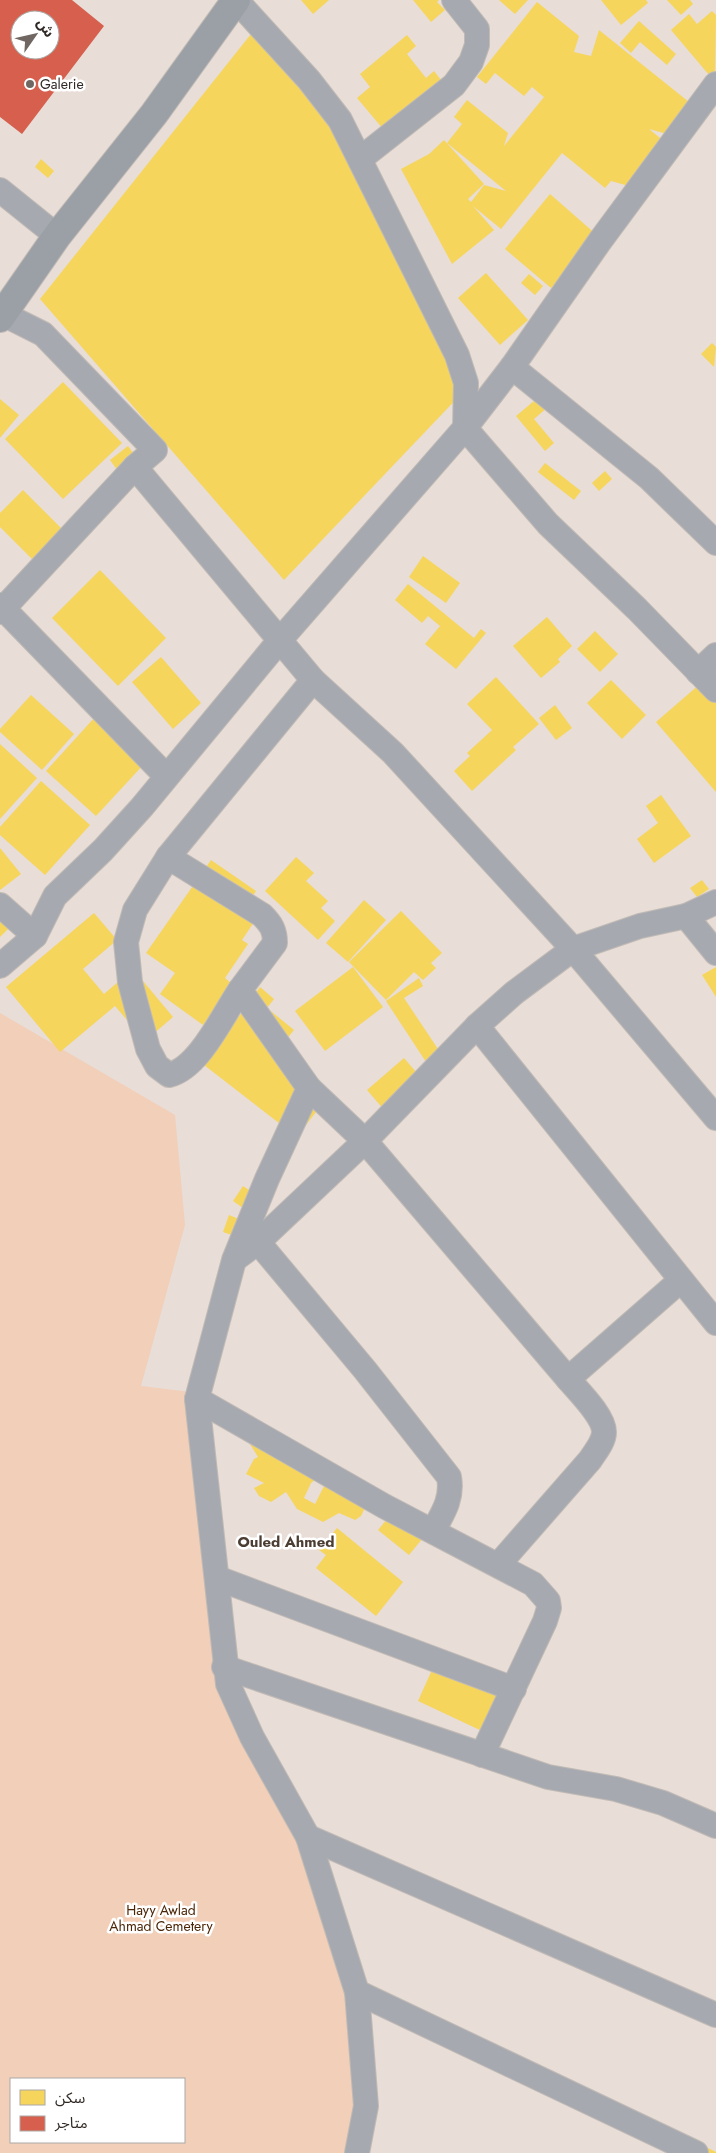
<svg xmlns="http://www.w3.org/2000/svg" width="716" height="2153" viewBox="0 0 716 2153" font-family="Jost,'Noto Sans Arabic',sans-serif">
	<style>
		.green { fill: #f1cfb8; fill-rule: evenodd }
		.homes { fill: #f6d55c }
		.shops { fill: #d6604d; fill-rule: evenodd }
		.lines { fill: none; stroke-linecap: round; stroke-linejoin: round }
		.minor-casing { stroke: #c1bab5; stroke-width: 26 }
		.secondary-casing { stroke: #c1bab5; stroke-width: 30 }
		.minor { stroke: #a6aab0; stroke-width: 24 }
		.secondary { stroke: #9ba0a6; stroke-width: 28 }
		.poi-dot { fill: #706763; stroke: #fff; stroke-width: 2 }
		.labels { text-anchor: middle; stroke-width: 5; stroke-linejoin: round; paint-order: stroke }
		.poi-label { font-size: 14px; fill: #2f2824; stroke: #fff; text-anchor: start }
		.park-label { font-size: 14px; fill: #4a2607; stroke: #fff }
		.neighbourhood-label { font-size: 15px; font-weight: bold; fill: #4c3d33; stroke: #fff }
	</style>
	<rect width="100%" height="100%" fill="#e8ddd7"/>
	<path class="green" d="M0 1013 175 1115 185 1225 141 1386 190 1392 221 1689 304 1839 362 1996 365 2153H0ZM11 2079H184V2142H11Z"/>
	<g class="homes">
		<polygon points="301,0 329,0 313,14"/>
		<polygon points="413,0 439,0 437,2 445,10 431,22"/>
		<polygon points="499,0 528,0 515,14"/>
		<polygon points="601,0 646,0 648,3 621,25"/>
		<polygon points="667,0 690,0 693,4 681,15"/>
		<polygon points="537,2 579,36 574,52 591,56 599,30 699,110 678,137 649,129 675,150 643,190 611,181 605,188 562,153 501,229 473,206 494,230 452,264 401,169 429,154 444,140 484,184 468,199 471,202 484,185 506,191 447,143 462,124 454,117 467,100 508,133 504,146 544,97 532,87 524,96 495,73 486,84 477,77"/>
		<polygon points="712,11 716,15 715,82 671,30 689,14 697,24"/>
		<polygon points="639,21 676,54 667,65 640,42 631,53 620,43"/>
		<polygon points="251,34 342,136 465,390 284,580 40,299"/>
		<polygon points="407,35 416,46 407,54 426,78 434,71 452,94 394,142 357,98 370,87 360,74"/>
		<polygon points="41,159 54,171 48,178 35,167"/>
		<polygon points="550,194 598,236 551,288 505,249"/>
		<polygon points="486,273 528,320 500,345 458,298"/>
		<polygon points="529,274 543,286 535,295 521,283"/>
		<polygon points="712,343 716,347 714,367 701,354"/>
		<polygon points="63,382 122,443 63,499 5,439"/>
		<polygon points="546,391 555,401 534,419 554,443 545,451 516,416"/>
		<polygon points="0,399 19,415 0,438"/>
		<polygon points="128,446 138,460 120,474 110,460"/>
		<polygon points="545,463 581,491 574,500 538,472"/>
		<polygon points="605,471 612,479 599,491 592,483"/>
		<polygon points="23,490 63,530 33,560 0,527 0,513"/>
		<polygon points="423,556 460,583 446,603 409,577"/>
		<polygon points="100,570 166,638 118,686 52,618"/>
		<polygon points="408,584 474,638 481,629 486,633 456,669 425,644 440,626 428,616 422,623 395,600"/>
		<polygon points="547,617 572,646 558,659 560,662 541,678 513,646"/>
		<polygon points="595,631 618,654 600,672 577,649"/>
		<polygon points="161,657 201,703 173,729 132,682"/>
		<polygon points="496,677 539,724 513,747 516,750 472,791 454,771 470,756 467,753 492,730 467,704"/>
		<polygon points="708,677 716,686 716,792 656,722"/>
		<polygon points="611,680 646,715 622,739 587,703"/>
		<polygon points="31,695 74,734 42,770 0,732 0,729"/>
		<polygon points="555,705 572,728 556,740 539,718"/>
		<polygon points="95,717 145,763 96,816 46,771"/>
		<polygon points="0,744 37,778 0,819"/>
		<polygon points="41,781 90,825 45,875 0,835 0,827"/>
		<polygon points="661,795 691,836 654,863 637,839 658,823 646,806"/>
		<polygon points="0,848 21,874 0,890"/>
		<polygon points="296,857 314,873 306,881 328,901 321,908 335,921 318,940 265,891"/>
		<polygon points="211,860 256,891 250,900 254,922 242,940 248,944 225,978 232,984 203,1025 160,994 175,973 146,953"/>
		<polygon points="702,880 709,889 697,897 690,888"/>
		<polygon points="364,900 386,920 348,962 326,943"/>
		<polygon points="401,911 442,953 431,963 436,968 423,980 414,972 386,1000 349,962"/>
		<polygon points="94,913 117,940 83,969 104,994 133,969 173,1017 145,1041 115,1006 60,1052 6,987"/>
		<polygon points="0,917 10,927 0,937"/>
		<polygon points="353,967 383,1007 325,1051 295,1011"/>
		<polygon points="716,967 716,997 702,975"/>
		<polygon points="419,978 423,986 404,998 444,1058 430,1068 386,1001"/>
		<polygon points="260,987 274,999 267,1008 294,1030 276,1052 319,1108 297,1137 204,1065"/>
		<polygon points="404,1058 428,1086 391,1118 367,1090"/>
		<polygon points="243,1186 270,1204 259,1219 233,1201"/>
		<polygon points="229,1215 246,1222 240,1238 223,1232"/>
		<polygon points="230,1412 316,1479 311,1483 304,1498 315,1504 332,1470 373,1491 361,1516 355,1520 339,1513 323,1522 297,1509 286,1492 271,1502 259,1496 254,1488 264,1483 246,1474 254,1459 258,1457"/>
		<polygon points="397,1507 427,1533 409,1555 378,1530"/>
		<polygon points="337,1528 403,1582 376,1616 316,1568 326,1555 319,1550"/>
		<polygon points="440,1652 521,1690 499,1739 418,1701"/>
		<polygon points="706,2147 716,2152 716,2153 703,2153"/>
	</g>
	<path class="shops" d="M0 0H72L104 26 22 134 0 117ZM20 20H50V50H20Z"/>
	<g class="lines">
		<g class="minor-casing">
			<g id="minor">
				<polyline points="236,0 309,80 340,120 457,355 466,383 465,428 548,524 637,609 716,690"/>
				<polyline points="360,159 454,85 471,62 477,45 477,29 454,0"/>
				<polyline points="0,190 57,236"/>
				<polyline points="3,314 43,334 155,450 135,467 313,680 393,753 573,949 716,1118"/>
				<polyline points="512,367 649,478 716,543"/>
				<polyline points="0,605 166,776"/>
				<polyline points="0,612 135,467"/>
				<polyline points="698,672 716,655"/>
				<path d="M313 680 168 857 262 915C271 924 275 930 275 943L240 990 309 1088 267 1179 234 1260 197 1399 228 1684 252 1737 308 1837 357 1992 366 2106 357 2153"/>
				<path d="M168 857 135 910 126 942 130 982 148 1049 157 1066 169 1075C199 1068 223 1015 240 990"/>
				<polyline points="0,905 35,936"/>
				<polyline points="686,916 716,953"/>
				<polyline points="0,966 35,936 55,896 103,850 142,807 280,640 465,428 512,367 600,241 716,84"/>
				<polyline points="477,1026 716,1323"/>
				<path d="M309 1088 365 1141 568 1379C578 1391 604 1416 604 1432 604 1442 595 1452 590 1460L499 1564"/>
				<path d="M258 1242 365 1370 449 1477C453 1498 443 1513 433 1531"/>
				<polyline points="235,1259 258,1242 365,1141 477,1026 514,993 573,949 640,926 686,916 716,902"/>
				<polyline points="568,1379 681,1280"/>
				<polyline points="197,1399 384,1506 533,1584 548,1601 549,1608 545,1621 482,1755"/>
				<polyline points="217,1578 514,1689"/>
				<polyline points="224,1667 548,1777 616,1789 663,1803 716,1826"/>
				<polyline points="308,1837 716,2015"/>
				<polyline points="357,1992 696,2153"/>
			</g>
		</g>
		<g class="secondary-casing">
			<polyline id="secondary" points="0,318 57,236 154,114 236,0"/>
		</g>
		<use href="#minor" class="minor"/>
		<use href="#secondary" class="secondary"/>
	</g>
	<circle class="poi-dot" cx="30" cy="84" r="5"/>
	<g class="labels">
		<g class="poi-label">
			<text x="40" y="89">Galerie</text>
		</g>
		<g class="park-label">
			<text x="161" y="1915">Hayy Awlad<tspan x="161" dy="16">Ahmad Cemetery</tspan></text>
		</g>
		<g class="neighbourhood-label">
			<text x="286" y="1547">Ouled Ahmed</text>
		</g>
	</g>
	<rect x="10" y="2078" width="175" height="65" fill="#ffffff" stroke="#aca9a7"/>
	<rect x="20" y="2090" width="25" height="15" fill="#f6d55c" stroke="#aca9a7"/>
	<text x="55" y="2103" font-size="15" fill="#2f2824">سكن</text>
	<rect x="20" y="2116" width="25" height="15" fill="#d6604d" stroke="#aca9a7"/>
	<text x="55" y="2128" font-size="15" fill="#2f2824">متاجر</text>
	<g transform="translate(35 35) rotate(56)"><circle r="24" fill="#ffffff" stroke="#aca9a7"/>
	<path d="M0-4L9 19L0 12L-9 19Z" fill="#706763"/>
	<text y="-8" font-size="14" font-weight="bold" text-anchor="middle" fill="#2f2824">ش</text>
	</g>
</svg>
